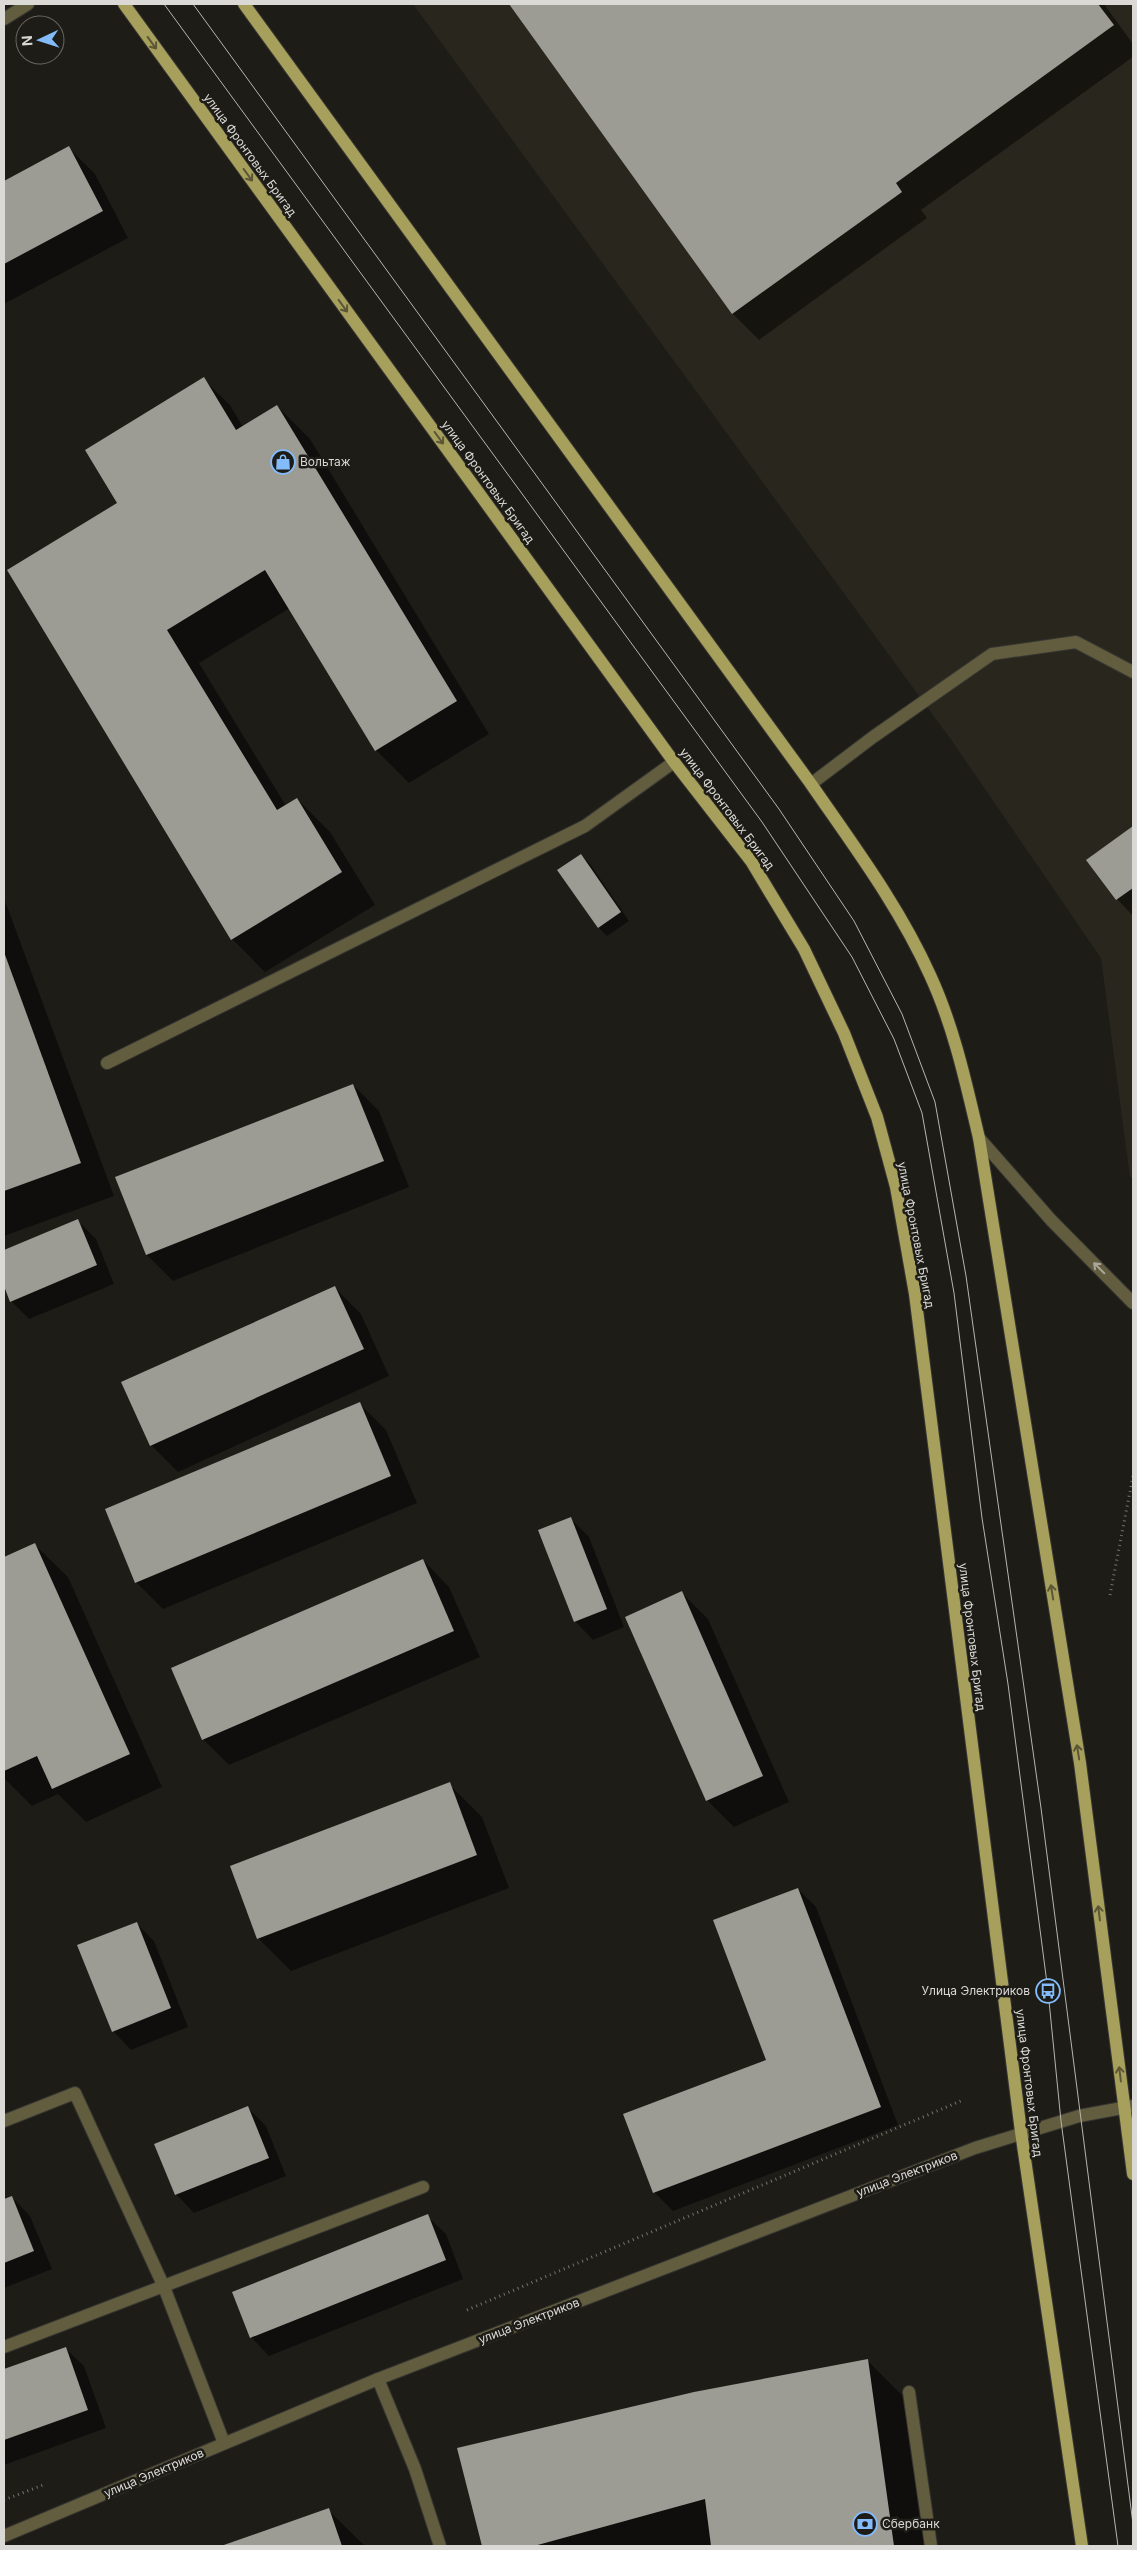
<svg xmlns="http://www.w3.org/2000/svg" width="1137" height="2550" viewBox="0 0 1137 2550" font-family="Inter,sans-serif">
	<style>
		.built { fill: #29271d }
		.shadow { fill: #0007 }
		.building { fill: #9c9c95 }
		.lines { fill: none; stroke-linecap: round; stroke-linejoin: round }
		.minor-casing { stroke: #373632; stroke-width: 14 }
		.major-casing { stroke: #373632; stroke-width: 14 }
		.path { stroke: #74736f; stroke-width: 3; stroke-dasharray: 1 4; stroke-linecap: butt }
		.minor { stroke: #615d3e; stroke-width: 12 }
		.major { stroke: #a79f5c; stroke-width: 12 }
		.tram { stroke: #b6b5b2; stroke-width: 1 }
		.oneway { stroke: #5b5736 }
		.oneway2 { stroke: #aaa799 }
		.labels { text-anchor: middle; stroke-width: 5; stroke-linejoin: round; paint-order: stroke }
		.street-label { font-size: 12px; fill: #dad9d6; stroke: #1d1c17 }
		.poi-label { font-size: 12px; fill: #dad9d6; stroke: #1d1c17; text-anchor: start }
	</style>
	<rect width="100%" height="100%" fill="#1d1c17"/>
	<polygon class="built" points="413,4 1133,4 1133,1177 1130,1177 1101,958 952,741"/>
	<g class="shadow">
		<polygon points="510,4 1104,4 1133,44 1133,57 921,210 927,218 759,340 733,314"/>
		<polygon points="69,148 95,174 128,238 4,304 4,182"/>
		<polygon points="203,379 230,405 243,427 277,406 310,439 489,734 409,783 376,750 290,608 199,663 286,806 297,799 330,832 375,905 265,972 232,939 119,503"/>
		<polygon points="1133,827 1133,916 1117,899 1088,861"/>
		<polygon points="581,855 590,864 629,921 607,936 598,927"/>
		<polygon points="4,898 114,1196 4,1236"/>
		<polygon points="353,1085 379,1111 409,1187 173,1281 147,1255"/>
		<polygon points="78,1221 96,1239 114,1284 29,1319 11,1301 4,1283 4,1251"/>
		<polygon points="334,1287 361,1314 389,1376 178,1472 151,1445"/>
		<polygon points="360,1404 386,1430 417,1503 163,1609 136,1582"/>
		<polygon points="570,1518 589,1537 624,1627 593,1640 575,1621"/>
		<polygon points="34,1544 68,1577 162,1787 86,1822 58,1794 32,1806 4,1778 4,1558"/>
		<polygon points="423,1560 449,1587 480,1657 229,1765 203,1739"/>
		<polygon points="682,1593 708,1619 789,1802 734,1827 707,1800"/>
		<polygon points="449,1784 482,1817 509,1888 291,1971 258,1938"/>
		<polygon points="798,1889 816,1907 898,2125 673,2211 655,2193 625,2115 768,2060"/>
		<polygon points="136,1923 154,1941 188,2027 131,2050 113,2031"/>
		<polygon points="248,2108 266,2126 286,2176 194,2213 176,2194"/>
		<polygon points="12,2197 30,2216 52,2269 4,2288 4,2201"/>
		<polygon points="427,2216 446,2234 463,2279 269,2356 251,2337"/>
		<polygon points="65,2348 84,2366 106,2428 4,2465 4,2370"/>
		<polygon points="867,2360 910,2403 930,2546 483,2546 459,2449"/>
		<polygon points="328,2510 365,2546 224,2546"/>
	</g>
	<g class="building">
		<polygon points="509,4 1098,4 1114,25 896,183 902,192 732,314"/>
		<polygon points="69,146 103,211 4,264 4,181"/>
		<polygon points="204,377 236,430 277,405 457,701 375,751 265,570 167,630 277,810 297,798 342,872 231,940 7,570 117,503 85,450"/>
		<polygon points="1133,826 1133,888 1116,900 1086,860"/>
		<polygon points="581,854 621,912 598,928 557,870"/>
		<polygon points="4,952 81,1163 4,1191"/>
		<polygon points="353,1084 384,1161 146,1255 115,1177"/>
		<polygon points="78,1219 97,1265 10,1302 4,1286 4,1250"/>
		<polygon points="335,1286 364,1349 150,1446 121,1382"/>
		<polygon points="360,1402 391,1476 135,1583 105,1509"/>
		<polygon points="571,1517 607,1609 574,1622 538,1530"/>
		<polygon points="35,1543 130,1754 52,1789 37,1756 4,1771 4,1557"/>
		<polygon points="423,1559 454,1631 202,1740 171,1668"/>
		<polygon points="682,1591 763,1776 706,1801 625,1617"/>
		<polygon points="450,1782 477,1855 257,1939 230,1866"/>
		<polygon points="798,1888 881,2107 653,2193 623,2114 766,2060 713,1920"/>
		<polygon points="137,1922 171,2008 112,2032 77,1945"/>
		<polygon points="248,2106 269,2158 175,2195 154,2144"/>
		<polygon points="12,2196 34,2251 4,2263 4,2199"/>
		<polygon points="428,2214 446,2260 250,2338 232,2292"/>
		<polygon points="66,2347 88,2410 4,2440 4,2369"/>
		<polygon points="868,2359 894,2546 711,2546 705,2499 534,2546 482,2546 457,2448 694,2392"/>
		<polygon points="329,2508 342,2546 221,2546"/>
	</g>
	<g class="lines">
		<g class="minor-casing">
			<g id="minor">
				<polyline points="4,19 28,4"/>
				<polyline points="811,784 873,737 992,654 1076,642 1133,672"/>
				<polyline points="107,1063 585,826 674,762"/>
				<polyline points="979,1138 1051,1220 1133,1303"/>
				<polyline points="4,2121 75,2093 164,2287 224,2443"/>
				<polyline points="4,2347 423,2187"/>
				<polyline points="378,2379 415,2469 440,2546"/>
				<polyline points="909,2392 931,2546"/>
				<polyline points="4,2536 378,2379 975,2148 1079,2116 1133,2106"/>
			</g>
		</g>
		<g class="major-casing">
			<g id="major">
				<polyline points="124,4 674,762 751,861 804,949 844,1033 877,1117 896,1187 915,1294 1021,2132 1082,2546"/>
				<path d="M244 4 811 784C853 845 899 906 930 975 954 1027 966 1083 979 1138L1080 1763 1133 2174"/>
			</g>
		</g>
		<g class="path">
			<polyline points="1110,1595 1133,1476"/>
			<polyline points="467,2310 963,2100"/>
			<polyline points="4,2500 43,2485"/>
		</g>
		<use href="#minor" class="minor"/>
		<use href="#major" class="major"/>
		<g class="tram">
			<polyline points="164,4 762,822 852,957 894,1039 922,1113 954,1293 982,1518 1008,1684 1048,1991 1061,2121 1118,2546"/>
			<polyline points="193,4 779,809 854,921 902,1014 935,1102 966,1276 1041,1808 1133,2524"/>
		</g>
	</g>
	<defs><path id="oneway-shaft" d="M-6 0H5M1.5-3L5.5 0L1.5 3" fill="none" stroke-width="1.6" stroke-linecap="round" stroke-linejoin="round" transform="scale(1.25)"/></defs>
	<g class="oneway">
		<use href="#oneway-shaft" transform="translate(152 43) rotate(54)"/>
		<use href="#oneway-shaft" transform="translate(248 175) rotate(54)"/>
		<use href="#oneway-shaft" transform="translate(343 306) rotate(54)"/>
		<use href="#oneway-shaft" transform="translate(439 438) rotate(54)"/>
		<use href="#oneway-shaft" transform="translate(1052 1592) rotate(-99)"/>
		<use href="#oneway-shaft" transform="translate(1078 1752) rotate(-99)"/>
		<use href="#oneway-shaft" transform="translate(1099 1913) rotate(-97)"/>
		<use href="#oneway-shaft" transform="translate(1120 2074) rotate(-97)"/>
	</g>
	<use class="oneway2" href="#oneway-shaft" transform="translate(1099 1268) rotate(-135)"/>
	<defs>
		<g id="shop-ring" transform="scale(1.25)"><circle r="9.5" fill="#1d1c17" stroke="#84bcfb" stroke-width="1.5"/><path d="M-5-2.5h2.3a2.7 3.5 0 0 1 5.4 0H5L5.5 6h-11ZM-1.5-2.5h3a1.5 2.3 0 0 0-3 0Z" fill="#84bcfb"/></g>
		<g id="bus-ring" transform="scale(1.25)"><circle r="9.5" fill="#1d1c17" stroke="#84bcfb" stroke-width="1.5"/><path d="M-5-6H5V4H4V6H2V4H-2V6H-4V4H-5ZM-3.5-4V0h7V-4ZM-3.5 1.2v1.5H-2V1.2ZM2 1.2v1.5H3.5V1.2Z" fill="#84bcfb"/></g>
		<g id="bank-ring" transform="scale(1.25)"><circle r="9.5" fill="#1d1c17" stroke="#84bcfb" stroke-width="1.5"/><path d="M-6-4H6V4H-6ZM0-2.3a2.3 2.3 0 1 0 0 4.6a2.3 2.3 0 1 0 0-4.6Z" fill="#84bcfb"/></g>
	</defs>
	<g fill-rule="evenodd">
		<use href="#shop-ring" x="283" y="462"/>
		<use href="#bus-ring" x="1048" y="1991"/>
		<use href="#bank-ring" x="865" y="2524"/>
	</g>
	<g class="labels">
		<g class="street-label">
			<text transform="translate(250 155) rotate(54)" y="4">улица Фронтовых Бригад</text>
			<text transform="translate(488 482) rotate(54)" y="4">улица Фронтовых Бригад</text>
			<text transform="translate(727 809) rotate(53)" y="4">улица Фронтовых Бригад</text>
			<text transform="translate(916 1235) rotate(79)" y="4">улица Фронтовых Бригад</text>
			<text transform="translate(972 1637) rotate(83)" y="4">улица Фронтовых Бригад</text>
			<text transform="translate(1029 2083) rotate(83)" y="4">улица Фронтовых Бригад</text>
			<text transform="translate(907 2174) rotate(-21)" y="4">улица Электриков</text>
			<text transform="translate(529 2321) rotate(-21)" y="4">улица Электриков</text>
			<text transform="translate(154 2473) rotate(-23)" y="4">улица Электриков</text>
		</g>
		<g class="poi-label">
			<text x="300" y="466">Вольтаж</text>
			<text x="1030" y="1995" text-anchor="end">Улица Электриков</text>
			<text x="882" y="2528">Сбербанк</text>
		</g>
	</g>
	<rect width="1137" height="2550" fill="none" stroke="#dad9d6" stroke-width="10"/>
	<g transform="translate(40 40) rotate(266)"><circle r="24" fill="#1d1c17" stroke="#696863"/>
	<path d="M0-4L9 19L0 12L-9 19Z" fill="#84bcfb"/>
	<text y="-8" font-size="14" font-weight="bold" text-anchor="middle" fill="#dad9d6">N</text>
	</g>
</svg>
